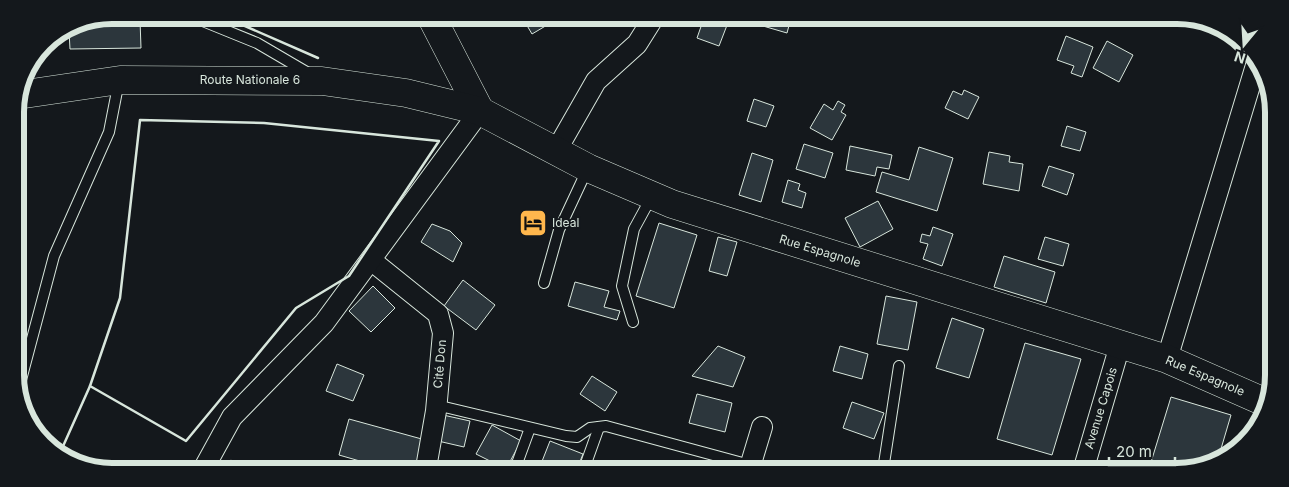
<svg xmlns="http://www.w3.org/2000/svg" width="1289" height="487" viewBox="0 0 1289 487" font-family="Inter,sans-serif">
	<style>
		.building { fill: #2c363c; stroke: #d8e6dc }
		.lines { fill: none; stroke-linecap: round; stroke-linejoin: round }
		.lane-casing { stroke: #d8e6dc; stroke-width: 12 }
		.street-casing { stroke: #d8e6dc; stroke-width: 22 }
		.secondary-casing { stroke: #d8e6dc; stroke-width: 29 }
		.primary-casing { stroke: #d8e6dc; stroke-width: 29 }
		.lane { stroke: #14181c; stroke-width: 10 }
		.street { stroke: #14181c; stroke-width: 20 }
		.secondary { stroke: #14181c; stroke-width: 28 }
		.primary { stroke: #14181c; stroke-width: 28 }
		.wall { stroke: #d8e6dc; stroke-width: 2.5 }
		.labels { text-anchor: middle; stroke-width: 4; stroke-linejoin: round; paint-order: stroke }
		.street-label { font-size: 12px; fill: #d8e6dc; stroke: #14181c }
		.poi-label { font-size: 12px; fill: #d8e6dc; stroke: #14181c; text-anchor: start }
		.rim { fill: none; stroke: #d8e6dc; stroke-width: 6 }
	</style>
	<rect width="100%" height="100%" fill="#14181c"/>
	<g class="building">
		<polygon points="522,17 559,17 559,18 532,34"/>
		<polygon points="704,18 729,20 719,46 697,38"/>
		<polygon points="766,18 791,18 787,33 763,26"/>
		<polygon points="824,18 851,18 848,26"/>
		<polygon points="140,20 141,48 70,49 69,31 96,21"/>
		<polygon points="1066,36 1093,47 1082,77 1071,73 1074,66 1057,60"/>
		<polygon points="1107,41 1133,55 1119,82 1093,68"/>
		<polygon points="964,90 979,97 968,119 945,108 953,91 962,95"/>
		<polygon points="754,99 774,106 766,127 747,121"/>
		<polygon points="838,101 845,105 841,112 846,115 832,140 810,128 824,104 833,110"/>
		<polygon points="1067,126 1086,132 1080,151 1061,146"/>
		<polygon points="804,144 833,153 825,178 796,169"/>
		<polygon points="850,146 892,155 889,169 877,167 875,176 846,170"/>
		<polygon points="919,147 953,158 937,211 876,192 882,172 909,180"/>
		<polygon points="989,152 1010,156 1009,162 1023,164 1019,191 983,184"/>
		<polygon points="752,153 773,160 761,202 739,195"/>
		<polygon points="1049,166 1074,174 1067,195 1042,186"/>
		<polygon points="788,180 800,184 798,190 806,193 802,208 782,202"/>
		<polygon points="878,201 893,229 860,247 845,218"/>
		<polygon points="659,223 697,235 674,308 636,296"/>
		<polygon points="432,224 450,231 462,243 453,262 421,242"/>
		<polygon points="933,227 953,234 942,266 923,259 928,244 920,242 922,234 930,236"/>
		<polygon points="718,237 737,242 727,276 709,271"/>
		<polygon points="1045,237 1069,244 1063,266 1038,259"/>
		<polygon points="1004,256 1055,272 1046,303 994,287"/>
		<polygon points="463,280 495,305 476,330 444,306"/>
		<polygon points="575,282 609,291 604,307 620,311 617,320 568,306"/>
		<polygon points="373,286 395,308 371,332 349,311"/>
		<polygon points="886,296 917,302 908,350 877,344"/>
		<polygon points="952,318 984,329 969,378 936,368"/>
		<polygon points="1025,343 1081,359 1052,455 997,439"/>
		<polygon points="718,346 745,357 733,387 692,376"/>
		<polygon points="840,346 868,354 862,379 833,371"/>
		<polygon points="337,364 364,375 353,401 326,391"/>
		<polygon points="592,376 617,392 605,411 580,394"/>
		<polygon points="697,394 732,403 725,432 689,423"/>
		<polygon points="1171,397 1231,415 1218,459 1183,472 1148,472"/>
		<polygon points="852,402 884,413 874,439 843,428"/>
		<polygon points="443,415 470,421 464,447 438,441"/>
		<polygon points="349,419 429,441 421,468 384,468 339,455"/>
		<polygon points="492,425 521,441 506,469 476,454"/>
		<polygon points="550,441 583,454 577,469 539,469"/>
	</g>
	<g class="lines">
		<g class="lane-casing">
			<g id="lane">
				<polyline points="188,15 257,43 310,74"/>
				<polyline points="544,283 559,230 587,170"/>
				<polyline points="633,322 622,286 634,229 652,196"/>
				<polyline points="17,395 54,256 109,132 119,81"/>
				<polyline points="436,405 566,436 577,437 590,428 606,426 750,465"/>
				<polyline points="515,469 530,428"/>
				<polyline points="584,469 599,427"/>
				<polyline points="883,470 899,366"/>
			</g>
		</g>
		<g class="street-casing">
			<g id="street">
				<polyline points="556,151 596,81 637,44 654,17"/>
				<polyline points="372,261 438,314 443,333 436,411 426,468"/>
				<polyline points="1167,359 1257,62"/>
				<polyline points="204,468 232,417 324,323 480,111"/>
				<polyline points="749,470 762,427"/>
				<polyline points="1083,471 1120,345"/>
			</g>
		</g>
		<g class="secondary-casing">
			<polyline id="secondary" points="431,16 480,111"/>
		</g>
		<g class="primary-casing">
			<polyline id="primary" points="18,95 120,80 322,81 406,93 480,111 588,168 672,204 1167,359 1269,404"/>
		</g>
		<use href="#lane" class="lane"/>
		<use href="#street" class="street"/>
		<use href="#secondary" class="secondary"/>
		<use href="#primary" class="primary"/>
		<g class="wall">
			<polyline points="222,16 318,58"/>
			<polygon points="140,120 264,123 439,141 349,276 296,308 186,441 90,386 120,298"/>
			<polyline points="60,453 90,386"/>
			<polyline points="226,468 231,461 243,468"/>
		</g>
	</g>
	<defs>
		<g id="hotel-square" transform="scale(1.4375)"><rect x="-9" y="-9" width="18" height="18" rx="4" fill="#ffb74d" stroke="#14181c"/><path d="M-6-4.5h1.5V1H6V5H4.5V3h-9V5H-6ZM-4 0a1.8 1.8 0 1 1 3.6 0ZM.5 0V-2.5h3Q6-2.5 6 0Z" fill="#111"/></g>
	</defs>
	<g fill-rule="evenodd">
		<use href="#hotel-square" x="533" y="223"/>
	</g>
	<g class="labels">
		<g class="street-label">
			<text x="250" y="84">Route Nationale 6</text>
			<text transform="translate(820 251) rotate(17)" y="4">Rue Espagnole</text>
			<text transform="translate(440 364) rotate(-85)" y="4">Cité Don</text>
			<text transform="translate(1205 376) rotate(23)" y="4">Rue Espagnole</text>
			<text transform="translate(1101 408) rotate(-73)" y="4">Avenue Capois</text>
		</g>
		<g class="poi-label">
			<text x="552" y="227">Ideal</text>
		</g>
	</g>
	<path d="M0 0H1289V487H0ZM112 24H1177A88 88 0 0 1 1265 112V375A88 88 0 0 1 1177 463H112A88 88 0 0 1 24 375V112A88 88 0 0 1 112 24Z" fill="#14181c" fill-rule="evenodd"/>
	<path class="rim" d="M112 24H1177A88 88 0 0 1 1265 112V375A88 88 0 0 1 1177 463H112A88 88 0 0 1 24 375V112A88 88 0 0 1 112 24Z"/>
	<g transform="translate(1244 45) rotate(198)" stroke="#14181c" stroke-width="4" paint-order="stroke">
	<path d="M0-4L9 19L0 12L-9 19Z" fill="#d8e6dc"/>
	<text y="-8" font-size="14" font-weight="bold" text-anchor="middle" fill="#d8e6dc">N</text>
	</g>
	<path d="M1109 457v8h66v-8" fill="none" stroke="#d8e6dc" stroke-width="2.5"/>
	<text x="1116" y="457" font-size="15" fill="#d8e6dc" stroke="#14181c" stroke-width="4" paint-order="stroke">20 m</text>
</svg>
